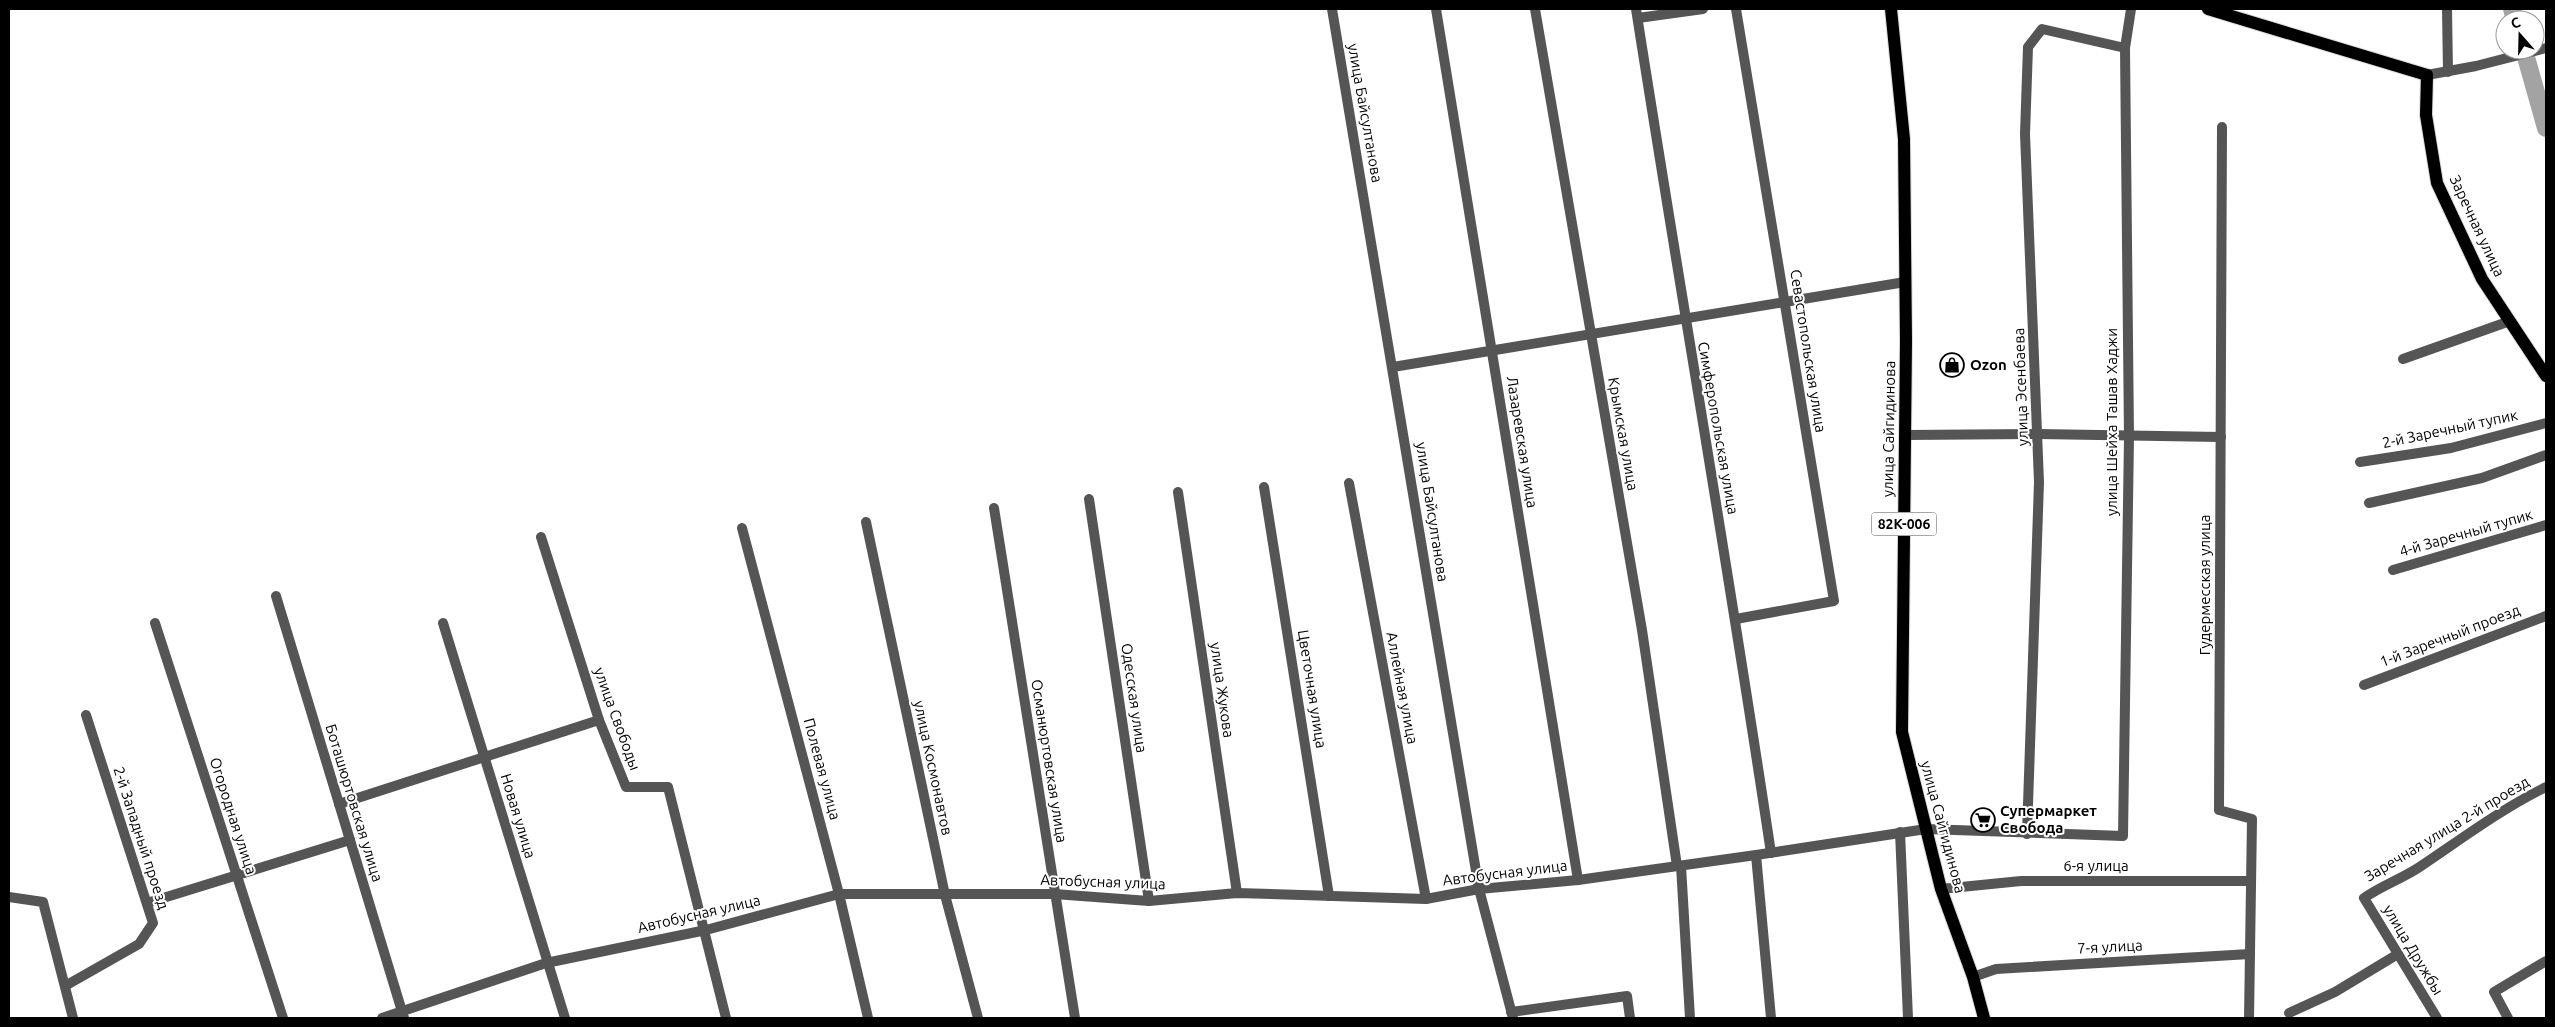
<svg xmlns="http://www.w3.org/2000/svg" width="2555" height="1027" viewBox="0 0 2555 1027" font-family="Ubuntu,sans-serif">
	<style>
		.lines { fill: none; stroke-linecap: round; stroke-linejoin: round }
		.river { stroke: #a3a3a3; stroke-width: 18 }
		.major-casing { stroke: #dbdbdb; stroke-width: 14 }
		.minor { stroke: #555; stroke-width: 10 }
		.major { stroke: #000; stroke-width: 12 }
		.labels { text-anchor: middle; stroke-width: 4; stroke-linejoin: round; paint-order: stroke }
		.shield { fill: #fff; stroke: #4c4c4c; stroke-width: 1 }
		.shield-label { font-size: 14px; font-weight: bold; fill: #000 }
		.street-label { font-size: 15px; fill: #000; stroke: #fff }
		.poi-label { font-size: 15px; font-weight: bold; fill: #000; stroke: #fff; text-anchor: start }
	</style>
	<rect width="100%" height="100%" fill="#fff"/>
	<g class="lines">
		<g class="river">
			<polyline points="2512,9 2515,20"/>
			<polyline points="2524,50 2546,128"/>
		</g>
		<g class="major-casing">
			<g id="major">
				<polyline points="1891,9 1904,139 1906,341 1902,732 1941,889 1973,977 1984,1018"/>
				<polyline points="2208,9 2427,75 2426,115 2437,183 2482,279 2546,376"/>
			</g>
		</g>
		<g class="minor">
			<polyline points="1332,9 1479,889 1513,1018"/>
			<polyline points="1436,9 1578,880"/>
			<polyline points="1535,9 1642,630 1677,866"/>
			<path d="M1636 9C1680 290 1729 571 1771 853"/>
			<polyline points="1736,9 1834,601 1736,619"/>
			<polyline points="2447,9 2448,72"/>
			<polyline points="1638,18 1703,9"/>
			<polyline points="2427,75 2476,66 2546,48"/>
			<polyline points="2222,127 2219,810 2252,819 2249,1018"/>
			<polyline points="2403,359 2510,321"/>
			<polyline points="1393,367 1905,282"/>
			<polyline points="1905,435 2038,434 2221,437"/>
			<polyline points="2360,462 2451,448 2546,423"/>
			<polyline points="1349,483 1426,899"/>
			<polyline points="1264,487 1329,896"/>
			<polyline points="1178,492 1237,893"/>
			<polyline points="1089,499 1149,901"/>
			<polyline points="2369,503 2482,478 2546,455"/>
			<polyline points="994,508 1075,1018"/>
			<polyline points="866,522 945,895 978,1018"/>
			<polyline points="742,528 839,894 868,1018"/>
			<polyline points="541,537 599,720 626,787 668,787 726,1018"/>
			<polyline points="2393,570 2546,525"/>
			<polyline points="276,596 404,1018"/>
			<polyline points="155,623 283,1018"/>
			<polyline points="443,623 565,1018"/>
			<polyline points="2364,685 2546,616"/>
			<polyline points="339,804 599,720"/>
			<polyline points="1900,832 1908,1018"/>
			<polyline points="2027,834 2039,482 2025,134 2028,47 2042,29 2125,48"/>
			<polyline points="1756,855 1771,1018"/>
			<polyline points="1681,866 1690,1018"/>
			<polyline points="1941,889 2021,881 2251,881"/>
			<polyline points="9,897 43,902 73,1018"/>
			<polyline points="147,903 350,840"/>
			<polyline points="1973,977 1996,969 2250,954"/>
			<polyline points="65,986 139,944 153,923 86,715"/>
			<polyline points="1511,1012 1627,996 1630,1018"/>
			<polyline points="2289,1013 2335,992 2398,954"/>
			<polyline points="382,1018 546,963 706,930 839,894 1054,894 1149,901 1237,893 1426,899 1479,889 1578,880 1756,855 1926,829 2123,836 2129,437 2125,48 2131,9"/>
			<path d="M2437 1018 2364 898C2381 886 2401 879 2418 868 2460 840 2501 809 2546 787"/>
			<polyline points="2508,1018 2494,992 2546,961"/>
		</g>
		<use href="#major" class="major"/>
	</g>
	<defs>
		<g id="shop-ring" transform="scale(1.25)"><circle r="9.5" fill="#fff" stroke="#000" stroke-width="1.5"/><path d="M-5-2.5h2.3a2.7 3.5 0 0 1 5.4 0H5L5.5 6h-11ZM-1.5-2.5h3a1.5 2.3 0 0 0-3 0Z" fill="#000"/></g>
		<g id="supermarket-ring" transform="scale(1.25)"><circle r="9.5" fill="#fff" stroke="#000" stroke-width="1.5"/><path d="M-6-5.5h2.5l.6 2H6L4.5 2H-2.5L-4.4-4H-6ZM-1.5 3.2a1.3 1.3 0 1 0 .1 0ZM3 3.2a1.3 1.3 0 1 0 .1 0Z" fill="#000"/></g>
	</defs>
	<g fill-rule="evenodd">
		<use href="#shop-ring" x="1952" y="365"/>
		<use href="#supermarket-ring" x="1983" y="820"/>
	</g>
	<g class="labels">
		<rect class="shield" x="1871.5" y="512.5" width="65" height="23" rx="4"/>
		<g class="shield-label">
			<text x="1904" y="529">82К-006</text>
		</g>
		<g class="street-label">
			<text transform="translate(1365 113) rotate(80)" y="5">улица Байсултанова</text>
			<text transform="translate(2477 226) rotate(65)" y="5">Заречная улица</text>
			<text transform="translate(1808 351) rotate(81)" y="5">Севастопольская улица</text>
			<text transform="translate(2021 387) rotate(-92)" y="5">улица Эсенбаева</text>
			<text transform="translate(2112 422) rotate(-90)" y="5">улица Шейха Ташав Хаджи</text>
			<text transform="translate(1718 428) rotate(80)" y="5">Симферопольская улица</text>
			<text transform="translate(1889 429) rotate(-89)" y="5">улица Сайгидинова</text>
			<text transform="translate(2450 429) rotate(-12)" y="5">2-й Заречный тупик</text>
			<text transform="translate(1623 434) rotate(80)" y="5">Крымская улица</text>
			<text transform="translate(1522 442) rotate(81)" y="5">Лазаревская улица</text>
			<text transform="translate(1432 512) rotate(81)" y="5">улица Байсултанова</text>
			<text transform="translate(2466 533) rotate(-16)" y="5">4-й Заречный тупик</text>
			<text transform="translate(2205 585) rotate(-90)" y="5">Гудермесская улица</text>
			<text transform="translate(2450 636) rotate(-21)" y="5">1-й Заречный проезд</text>
			<text transform="translate(1402 688) rotate(79)" y="5">Аллейная улица</text>
			<text transform="translate(1312 689) rotate(81)" y="5">Цветочная улица</text>
			<text transform="translate(1222 690) rotate(82)" y="5">улица Жукова</text>
			<text transform="translate(1134 698) rotate(82)" y="5">Одесская улица</text>
			<text transform="translate(617 719) rotate(70)" y="5">улица Свободы</text>
			<text transform="translate(1049 761) rotate(81)" y="5">Османюртовская улица</text>
			<text transform="translate(933 768) rotate(78)" y="5">улица Космонавтов</text>
			<text transform="translate(822 769) rotate(75)" y="5">Полевая улица</text>
			<text transform="translate(354 803) rotate(73)" y="5">Боташюртовская улица</text>
			<text transform="translate(233 816) rotate(72)" y="5">Огородная улица</text>
			<text transform="translate(518 816) rotate(73)" y="5">Новая улица</text>
			<text transform="translate(1943 827) rotate(75)" y="5">улица Сайгидинова</text>
			<text transform="translate(2447 829) rotate(-31)" y="5">Заречная улица 2-й проезд</text>
			<text transform="translate(141 838) rotate(72)" y="5">2-й Западный проезд</text>
			<text x="2096" y="871">6-я улица</text>
			<text transform="translate(1505 873) rotate(-7)" y="5">Автобусная улица</text>
			<text transform="translate(1103 882) rotate(2)" y="5">Автобусная улица</text>
			<text transform="translate(699 914) rotate(-13)" y="5">Автобусная улица</text>
			<text transform="translate(2110 947) rotate(-3)" y="5">7-я улица</text>
			<text transform="translate(2413 950) rotate(59)" y="5">улица Дружбы</text>
		</g>
		<g class="poi-label">
			<text x="1970" y="370">Ozon</text>
			<text x="2000" y="816">Супермаркет<tspan x="2000" dy="17">Свобода</tspan></text>
		</g>
	</g>
	<rect width="2555" height="1027" fill="none" stroke="#000000" stroke-width="20"/>
	<g transform="translate(2520 35) rotate(340)"><circle r="24" fill="#ffffff" stroke="#999999"/>
	<path d="M0-4L9 19L0 12L-9 19Z" fill="#000000"/>
	<text y="-8" font-size="14" font-weight="bold" text-anchor="middle" fill="#000000">С</text>
	</g>
</svg>
